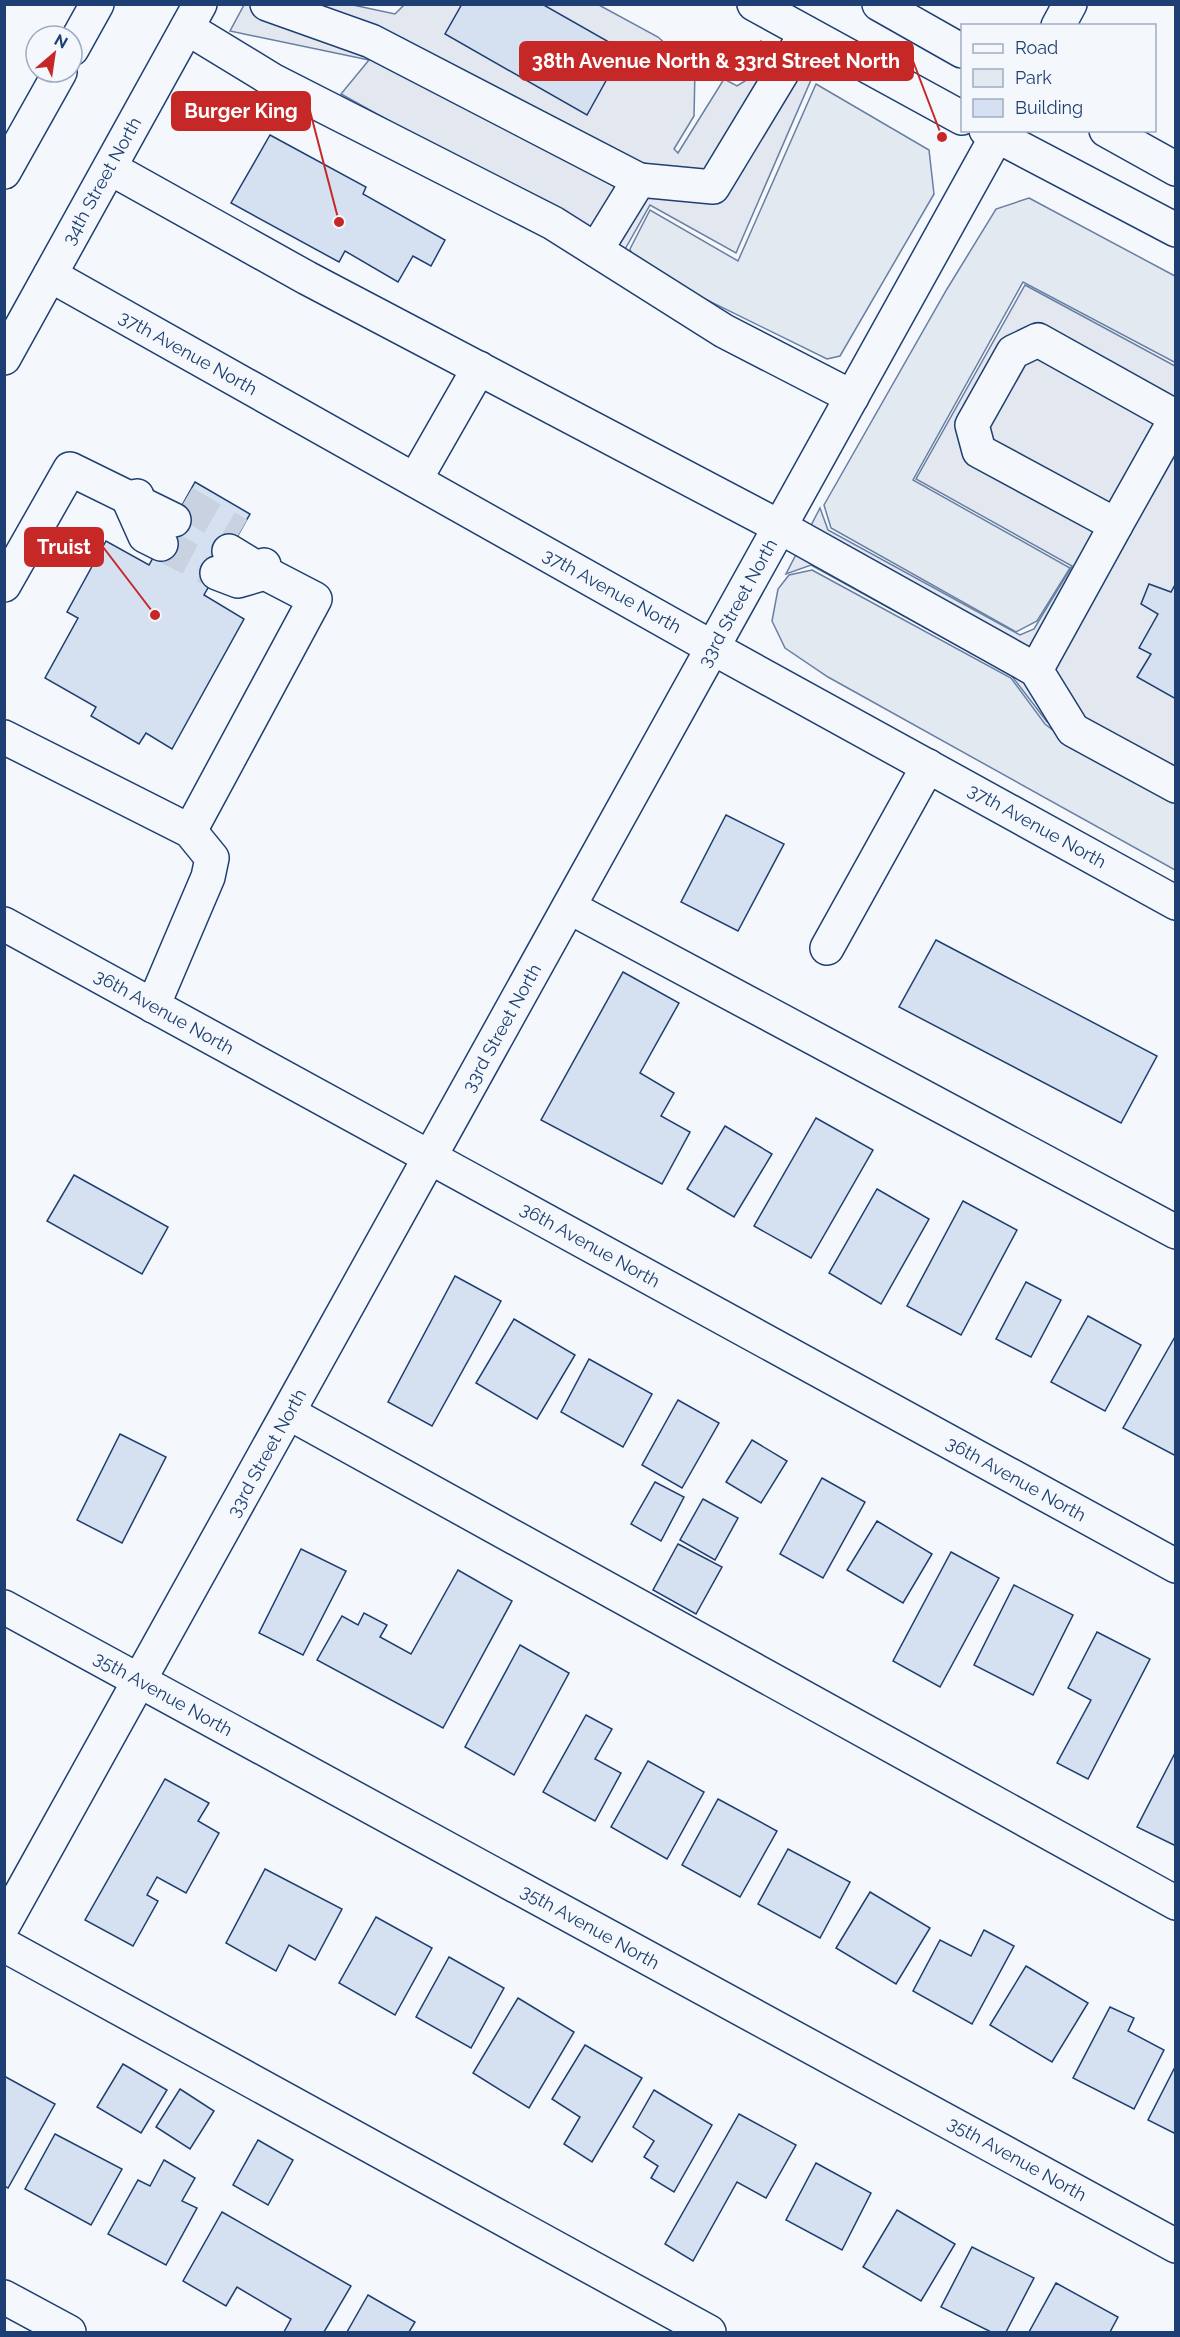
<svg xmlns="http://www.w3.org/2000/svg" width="1180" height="2337" viewBox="0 0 1180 2337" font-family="Raleway,sans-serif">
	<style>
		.green { fill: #e3e9f0; stroke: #687fa3; stroke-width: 1.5 }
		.parking { fill: #e3e8f0; stroke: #687fa3; stroke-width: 1.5 }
		.building { fill: #d5e0f0; stroke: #1d3f73; stroke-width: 1.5 }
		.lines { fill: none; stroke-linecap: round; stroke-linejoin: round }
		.minor-tunnel { stroke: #c9d2e0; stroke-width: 33; stroke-dasharray: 33 16; stroke-linecap: butt }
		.minor-casing { stroke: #1d3f73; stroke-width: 36 }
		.major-casing { stroke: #1d3f73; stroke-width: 36 }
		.highway-casing { stroke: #1d3f73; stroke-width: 36 }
		.minor { stroke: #f4f7fb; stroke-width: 33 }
		.major { stroke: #f4f7fb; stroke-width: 33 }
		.highway { stroke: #f4f7fb; stroke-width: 33 }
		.labels { text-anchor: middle; stroke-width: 4.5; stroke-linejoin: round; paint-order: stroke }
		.street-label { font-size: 18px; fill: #1d3f73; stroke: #f4f7fb }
		.leader { fill: none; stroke: #c62828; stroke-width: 2 }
		.callout-dot { fill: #c62828; stroke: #f4f7fb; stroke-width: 2 }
		.callout { fill: #c62828; stroke: #c62828; stroke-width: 2 }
		.callout-label { font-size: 20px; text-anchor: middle; font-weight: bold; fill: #fff }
	</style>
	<rect width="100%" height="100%" fill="#f4f7fb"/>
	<g class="green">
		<polygon points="816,84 929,150 934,194 840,356 827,359 634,264 630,249 650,210 738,261"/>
		<polygon points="1029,198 1175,276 1176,363 1023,282 913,480 1070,568 1037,621 1016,632 831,528 824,505 947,289 996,209"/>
		<polygon points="812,570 1011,678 1045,724 1071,744 1175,803 1175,870 828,677 785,648 772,621 778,589 789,575"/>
	</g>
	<g class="parking">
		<polygon points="405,4 599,5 658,37 695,70 694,116 674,149 678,153 724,79 737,86 750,78 761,41 814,73 736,253 650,205 624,251 341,94 369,60 230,31 244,5 353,5 395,14"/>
		<polygon points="1025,285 1175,366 1175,800 1074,742 1047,722 1011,675 811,565 786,574 820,508 828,530 1020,635 1034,629 1072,566 916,479"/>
	</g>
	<g class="building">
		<polygon points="462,4 542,4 623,50 587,115 445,34"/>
		<polygon points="270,135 366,187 363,194 445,240 431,266 413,256 398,282 345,251 339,262 231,203"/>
		<polygon points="195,482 250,514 204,595 244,619 172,749 146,733 139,744 91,716 96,707 45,678 78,618 67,612 106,541 149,565"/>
		<polygon points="1176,583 1176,699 1137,677 1151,654 1139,648 1158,614 1141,604 1149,584 1171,592"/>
		<polygon points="726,815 784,844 738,931 681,902"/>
		<polygon points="936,940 1157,1056 1121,1123 899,1007"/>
		<polygon points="623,972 679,1003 640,1073 674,1093 661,1116 690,1132 662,1184 541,1120"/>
		<polygon points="816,1118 873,1150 811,1258 754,1226"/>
		<polygon points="725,1126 772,1154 734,1217 687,1189"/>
		<polygon points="74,1175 168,1227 142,1274 47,1221"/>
		<polygon points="877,1189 929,1219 881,1304 829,1273"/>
		<polygon points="963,1201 1017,1230 961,1335 907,1306"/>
		<polygon points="455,1276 501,1301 432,1426 388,1402"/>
		<polygon points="1026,1282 1061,1300 1031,1357 996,1339"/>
		<polygon points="1088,1316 1141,1345 1105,1411 1051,1382"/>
		<polygon points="514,1319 575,1355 537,1419 476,1383"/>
		<polygon points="1176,1335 1176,1456 1123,1428"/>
		<polygon points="589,1359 652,1394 623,1447 561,1412"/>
		<polygon points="678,1400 719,1423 682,1488 642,1465"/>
		<polygon points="120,1434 166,1457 122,1543 77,1520"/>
		<polygon points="752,1440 787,1461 761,1503 726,1482"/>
		<polygon points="822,1478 865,1502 823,1578 780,1554"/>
		<polygon points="655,1482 684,1497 661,1541 631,1524"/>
		<polygon points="703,1499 738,1518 715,1560 680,1540"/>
		<polygon points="877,1521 932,1554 903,1603 847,1570"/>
		<polygon points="678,1544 722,1567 696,1614 653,1590"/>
		<polygon points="301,1549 346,1571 303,1655 259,1633"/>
		<polygon points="951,1552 999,1578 940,1687 893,1661"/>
		<polygon points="458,1570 512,1601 443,1728 317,1660 342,1616 358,1625 364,1613 387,1625 380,1637 411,1654"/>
		<polygon points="1014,1585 1073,1615 1033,1695 974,1665"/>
		<polygon points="1097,1632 1150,1659 1088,1779 1057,1763 1091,1700 1068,1688"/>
		<polygon points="520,1645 569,1673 514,1775 465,1747"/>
		<polygon points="586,1715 612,1729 595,1759 621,1773 595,1821 543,1792"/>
		<polygon points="1176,1751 1176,1846 1137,1827"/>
		<polygon points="648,1761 704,1792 667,1859 611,1827"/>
		<polygon points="165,1779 209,1803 198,1821 219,1833 186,1893 157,1877 147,1895 158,1901 133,1946 85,1920"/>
		<polygon points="718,1799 777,1831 740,1897 682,1865"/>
		<polygon points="788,1849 850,1882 820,1938 758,1904"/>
		<polygon points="265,1869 342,1909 315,1960 289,1945 276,1971 226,1943"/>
		<polygon points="870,1892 930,1928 896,1984 836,1948"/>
		<polygon points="376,1917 432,1948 395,2015 339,1983"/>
		<polygon points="984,1930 1014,1946 972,2024 913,1991 940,1940 971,1956"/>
		<polygon points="449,1957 504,1988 471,2048 416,2017"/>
		<polygon points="1026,1966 1088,2003 1052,2062 990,2025"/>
		<polygon points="518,1998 574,2032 529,2108 473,2073"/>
		<polygon points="1110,2007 1134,2018 1128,2031 1164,2050 1134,2109 1073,2078"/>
		<polygon points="585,2045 642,2078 592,2162 564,2144 580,2117 552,2099"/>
		<polygon points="123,2064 167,2090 141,2133 97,2107"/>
		<polygon points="1175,2067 1176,2068 1176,2134 1148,2120"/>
		<polygon points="4,2076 55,2104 8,2188 4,2186"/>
		<polygon points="180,2089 214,2111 190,2149 156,2127"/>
		<polygon points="654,2090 712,2125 674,2192 651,2178 658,2166 644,2157 654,2141 633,2127"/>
		<polygon points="739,2114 796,2145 766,2198 737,2182 693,2261 665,2244"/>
		<polygon points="55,2134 122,2169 91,2225 25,2189"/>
		<polygon points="258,2140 293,2160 268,2205 233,2185"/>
		<polygon points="164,2160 195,2178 182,2201 197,2208 166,2265 108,2234 138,2180 150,2186"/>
		<polygon points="816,2163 871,2193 842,2250 786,2220"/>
		<polygon points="897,2210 955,2244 921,2301 863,2267"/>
		<polygon points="222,2212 351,2286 324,2332 284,2332 291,2319 237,2287 226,2306 183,2281"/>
		<polygon points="972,2247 1034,2278 1006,2332 991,2332 941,2307"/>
		<polygon points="1056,2283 1118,2317 1110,2332 1029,2332"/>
		<polygon points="368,2295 415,2322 409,2332 347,2332"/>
	</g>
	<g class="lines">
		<g class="minor-tunnel">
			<polyline points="184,502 239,534"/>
			<polyline points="161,544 217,573"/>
		</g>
		<g class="minor-casing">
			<g id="minor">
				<polyline points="267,4 371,41 639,180"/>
				<polyline points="1058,26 1070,4"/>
				<polyline points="187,28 274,81 553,223 724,331 852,397"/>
				<polyline points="110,168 307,278 780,527 1036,670 1073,730 1176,786"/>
				<polyline points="596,250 639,180 713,187 806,33"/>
				<polyline points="50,275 713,648 1176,903"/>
				<polyline points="415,480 479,368"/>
				<polyline points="137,496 128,498 145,536 161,544"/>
				<polyline points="1116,525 1176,418"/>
				<polyline points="217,573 238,581 265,573 264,565"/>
				<polyline points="4,585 70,469 174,520"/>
				<polyline points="1036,670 1116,525 979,451 972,425 1013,352 1038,340 1176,417"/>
				<polyline points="4,737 190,831 212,858 208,877 153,1006"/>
				<polyline points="190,831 315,599 265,573 229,551"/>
				<polyline points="569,907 1176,1232"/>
				<polyline points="4,924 1176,1566"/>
				<polyline points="827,948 928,766"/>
				<polyline points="289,1413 1176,1903"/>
				<polyline points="4,1607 1176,2246"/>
				<polyline points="4,1924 1000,130"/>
				<polyline points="4,1945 709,2332"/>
				<polyline points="4,2297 69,2332"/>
			</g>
		</g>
		<g class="major-casing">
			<g id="major">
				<polyline points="754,4 962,118"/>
				<polyline points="879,4 962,51"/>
				<polyline points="986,130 1176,230"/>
				<polyline points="1106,130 1176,169"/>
			</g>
		</g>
		<g class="highway-casing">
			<g id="highway">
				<polyline points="72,49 97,4"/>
				<polyline points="4,172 60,72"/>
				<polyline points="4,358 200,4"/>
			</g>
		</g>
		<use href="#minor" class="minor"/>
		<use href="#major" class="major"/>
		<use href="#highway" class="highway"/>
	</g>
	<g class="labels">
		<g class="street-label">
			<text transform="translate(102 181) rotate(-61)" y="6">34th Street North</text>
			<text transform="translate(188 353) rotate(29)" y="6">37th Avenue North</text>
			<text transform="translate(612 591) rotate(29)" y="6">37th Avenue North</text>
			<text transform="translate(738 603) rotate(-61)" y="6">33rd Street North</text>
			<text transform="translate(1037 826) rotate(29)" y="6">37th Avenue North</text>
			<text transform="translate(164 1012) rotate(29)" y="6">36th Avenue North</text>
			<text transform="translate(502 1028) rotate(-61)" y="6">33rd Street North</text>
			<text transform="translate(590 1245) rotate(29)" y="6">36th Avenue North</text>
			<text transform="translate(267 1453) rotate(-61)" y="6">33rd Street North</text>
			<text transform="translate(1016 1479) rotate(29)" y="6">36th Avenue North</text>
			<text transform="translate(163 1694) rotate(29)" y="6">35th Avenue North</text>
			<text transform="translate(590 1927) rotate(29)" y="6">35th Avenue North</text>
			<text transform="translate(1017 2159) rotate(29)" y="6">35th Avenue North</text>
		</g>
	</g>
	<path class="leader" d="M942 137L913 61M339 222L310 111M155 615L103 547"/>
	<g class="callout-dot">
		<circle cx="942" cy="137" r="6"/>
		<circle cx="339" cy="222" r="6"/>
		<circle cx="155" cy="615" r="6"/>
	</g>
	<g class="callout">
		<rect x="520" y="42" width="393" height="38" rx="6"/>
		<rect x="172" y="92" width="138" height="38" rx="6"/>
		<rect x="25" y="528" width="78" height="38" rx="6"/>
	</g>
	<g class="callout-label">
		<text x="716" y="68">38th Avenue North &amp; 33rd Street North</text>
		<text x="241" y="118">Burger King</text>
		<text x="64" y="554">Truist</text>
	</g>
	<rect width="1180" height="2337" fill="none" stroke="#1d3f73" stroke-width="12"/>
	<rect x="961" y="24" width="195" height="108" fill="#f4f7fb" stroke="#9eadc5" stroke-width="1.5"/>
	<rect x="973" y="44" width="30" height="9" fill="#f4f7fb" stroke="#9eadc5" stroke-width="1.5"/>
	<text x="1015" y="54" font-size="18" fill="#1d3f73">Road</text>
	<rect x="973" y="69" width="30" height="18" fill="#e3e9f0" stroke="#9eadc5" stroke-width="1.5"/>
	<text x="1015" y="84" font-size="18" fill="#1d3f73">Park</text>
	<rect x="973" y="99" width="30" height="18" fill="#d5e0f0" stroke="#9eadc5" stroke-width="1.5"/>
	<text x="1015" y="114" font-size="18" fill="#1d3f73">Building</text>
	<g transform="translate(54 54) rotate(29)"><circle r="28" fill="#f4f7fb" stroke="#9eadc5" stroke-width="1.5"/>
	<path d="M0-4.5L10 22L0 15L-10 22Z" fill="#c62828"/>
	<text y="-9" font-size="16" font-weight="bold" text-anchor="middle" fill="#1d3f73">N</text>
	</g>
</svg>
